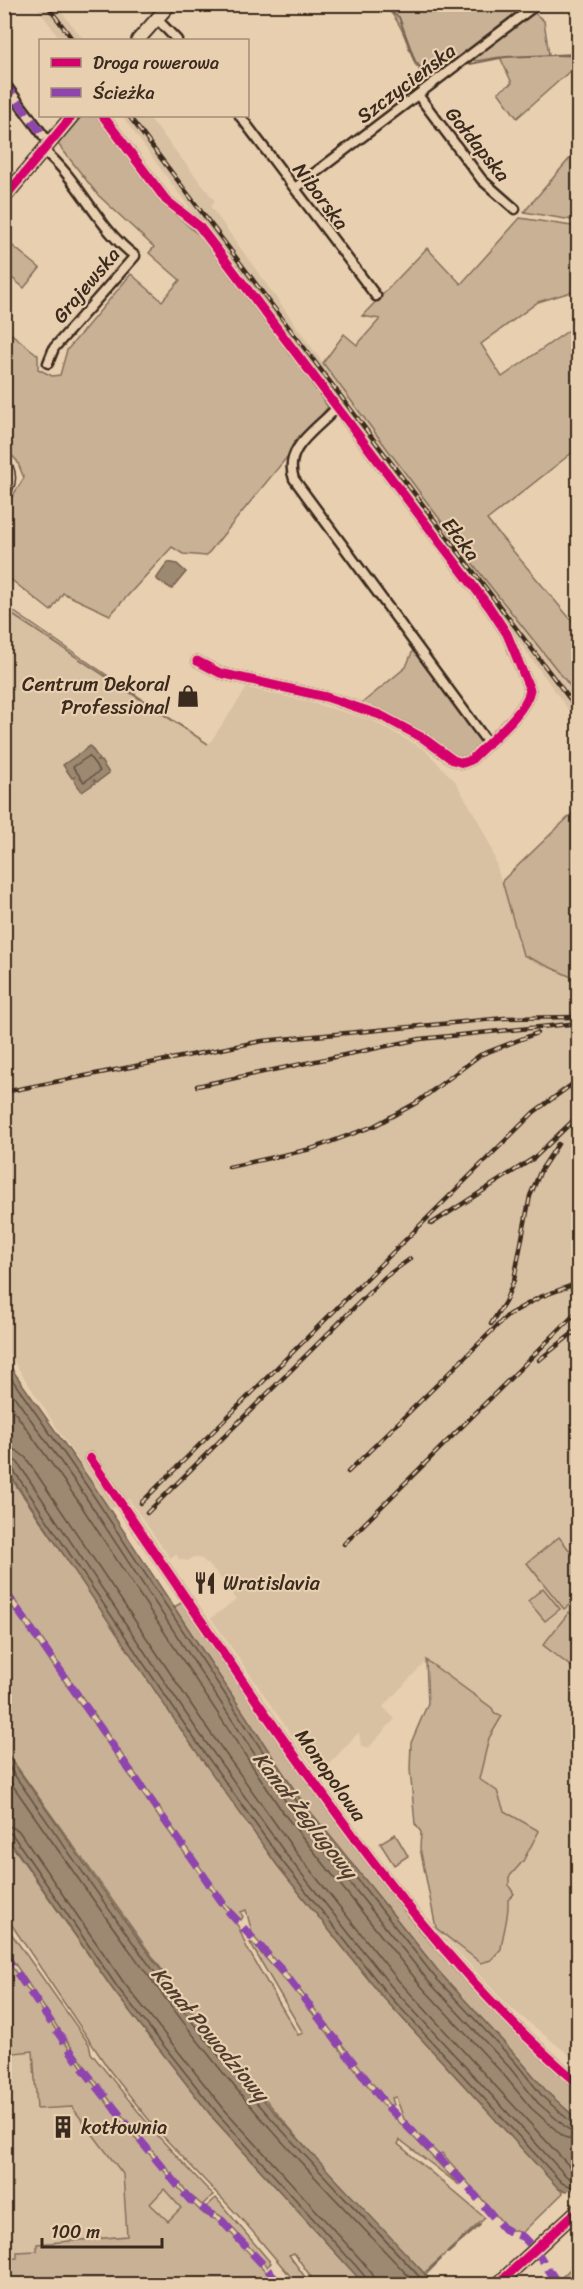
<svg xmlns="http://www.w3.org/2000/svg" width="583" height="2289" viewBox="0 0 583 2289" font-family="Sriracha,sans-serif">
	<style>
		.built { fill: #d8c0a2 }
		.green { fill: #c9b196; stroke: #826e5a; stroke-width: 1.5; fill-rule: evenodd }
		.water { fill: #9d8871; stroke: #766250; stroke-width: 1.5 }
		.pier { fill: #e8cfb0 }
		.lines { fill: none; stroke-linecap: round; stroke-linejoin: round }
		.shore { stroke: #62503f; stroke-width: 1.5 }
		.stream { stroke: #766250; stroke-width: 2 }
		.street-casing { stroke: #3b2a1e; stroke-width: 13 }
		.secondary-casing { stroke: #3b2a1e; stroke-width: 16 }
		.street { stroke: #e8cfb0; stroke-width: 8 }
		.secondary { stroke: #e8cfb0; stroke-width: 12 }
		.tram { stroke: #3b2a1e; stroke-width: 1.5 }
		.rail-casing { stroke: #3b2a1e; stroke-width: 4.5 }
		.rail { stroke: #e8cfb0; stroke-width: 2; stroke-dasharray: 7; stroke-linecap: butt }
		.quiet { stroke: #8e44ad; stroke-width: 8; stroke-dasharray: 15 8; stroke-linecap: butt }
		.cycleway-casing { stroke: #e8cfb0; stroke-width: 13 }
		.cycleway { stroke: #d6006c; stroke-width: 9 }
		.labels { text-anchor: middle; stroke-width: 4.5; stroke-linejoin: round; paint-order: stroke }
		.street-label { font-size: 20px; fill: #3b2a1e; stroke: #e8cfb0 }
		.poi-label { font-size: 20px; fill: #3b2a1e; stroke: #e8cfb0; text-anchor: start }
		.water-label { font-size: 21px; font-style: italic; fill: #4f3d2f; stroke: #e8cfb0 }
	</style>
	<rect width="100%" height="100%" fill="#e8cfb0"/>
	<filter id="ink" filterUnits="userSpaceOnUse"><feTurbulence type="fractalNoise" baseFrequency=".0167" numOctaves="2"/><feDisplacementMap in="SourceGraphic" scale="12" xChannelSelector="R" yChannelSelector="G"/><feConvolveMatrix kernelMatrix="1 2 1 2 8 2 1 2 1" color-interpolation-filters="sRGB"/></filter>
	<g filter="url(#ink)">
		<g class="built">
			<polygon points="35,5 56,5 84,40 61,40"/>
			<polygon points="122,116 148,116 215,201 211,207 323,363 483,577 578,696 578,723 423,509 177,191"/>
			<polygon points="4,611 27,623 209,744 247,688 301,700 371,720 424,749 455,781 479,822 492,850 523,955 578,975 578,2062 507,2005 436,1928 420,1848 421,1832 415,1824 410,1769 411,1743 428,1703 426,1661 383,1707 395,1719 368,1748 361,1747 359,1732 319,1775 211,1618 236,1600 216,1572 202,1559 193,1557 188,1561 179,1559 176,1554 170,1558 128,1498 110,1510 5,1348"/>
			<polygon points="4,1976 100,2113 181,2208 168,2221 5,2284"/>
		</g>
		<g class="green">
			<path d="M527 4 528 8 437 77 432 74 421 80 419 68 415 64C407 44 401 17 382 5Z"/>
			<polygon points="532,11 544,21 549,55 575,56 578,57 578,64 517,118 498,92 512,83 500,57 475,61 473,58"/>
			<polygon points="82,116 97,116 165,205 202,238 285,345 328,407 206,556 183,554 172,547 110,615 63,593 51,611 5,575 5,508 24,478 17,461 5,448 4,328 38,355 38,369 52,376 60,375 67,350 131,274 162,301 180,280 149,253 154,247 98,195 58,144"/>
			<polygon points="578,148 578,221 524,212 576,151"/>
			<polygon points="520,218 578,227 578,290 538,302 481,344 502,377 578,324 578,448 487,520 578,628 578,696 483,577 323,363 344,334 357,345 380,319 362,316 427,248 461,284"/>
			<polygon points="4,239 40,268 24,288 5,272"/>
			<polygon points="10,609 208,744 11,614"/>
			<polygon points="413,650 482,741 473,755 461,758 454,756 390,715 361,704 406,667"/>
			<polygon points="578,808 578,980 523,955 502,881"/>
			<polygon points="4,1468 277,1865 381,1995 563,2193 522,2233 508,2229 442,2153 439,2155 404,2119 396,2097 392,2098 394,2105 390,2106 289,1976 253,1936 246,1910 241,1912 243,1917 241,1920 226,1904 5,1586"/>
			<polygon points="559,1537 578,1561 578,1598 564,1609 527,1563"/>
			<polygon points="543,1588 560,1609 545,1621 528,1601"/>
			<polygon points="4,1595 167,1829 238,1926 247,1948 298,2035 303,2033 250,1943 252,1943 300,1997 382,2104 459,2185 400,2140 398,2144 485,2218 424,2273 325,2170 192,2012 5,1750"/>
			<path d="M183 1602C252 1702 319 1803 394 1898 449 1969 512 2032 578 2091V2120L548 2093 520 2060 439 1972 301 1800 174 1607Z"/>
			<polygon points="569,1612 578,1620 578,1672 543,1645"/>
			<path d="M426 1660 492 1708 495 1714 502 1716 489 1738 479 1779 497 1791 504 1811 539 1831 523 1861 509 1877V1886L514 1894 508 1900C509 1919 503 1931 501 1949L491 1960 481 1963 436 1928 420 1848 421 1832 415 1824 410 1769 411 1743 428 1703Z"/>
			<polygon points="4,1834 114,1991 213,2118 364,2284 316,2284 294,2253 289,2255 310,2284 297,2284 247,2225 157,2130 110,2071 5,1915"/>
			<polygon points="395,1834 408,1856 394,1865 380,1843"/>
			<polygon points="4,1923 89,2044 91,2053 158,2136 213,2195 202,2205 187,2192 114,2106 64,2037 5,1949"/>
			<path d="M5 1957 114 2113 189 2200 204 2214 221 2222 277 2284H5V2259L17 2258V2252L37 2251V2244L127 2236 123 2174 72 2107 37 2109 33 2051 5 2054ZM164 2189 181 2208 168 2221 150 2204Z"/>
			<polygon points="216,2198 271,2263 267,2267 224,2218 206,2207"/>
			<polygon points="578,2261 578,2284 563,2284 559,2280"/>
		</g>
		<g class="water">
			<polygon points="168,562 177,564 186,572 172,589 156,579"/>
			<polygon points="90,746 99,759 97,761 101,761 109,773 97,782 94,780 95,783 82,792 74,780 75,777 72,778 63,765"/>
			<polygon points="4,1358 94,1486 301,1800 439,1972 520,2060 548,2093 578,2120 578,2204 567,2191 559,2189 381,1995 277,1865 186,1737 5,1467"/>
			<path d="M4 1750C84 1862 161 1977 249 2083 308 2153 373 2217 434 2284H364L213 2118 114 1991 5 1834Z"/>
		</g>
		<polygon class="pier" points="578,2182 578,2207 565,2194"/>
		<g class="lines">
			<g class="shore">
				<polygon points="89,756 100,771 84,782 73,767"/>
				<polyline points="4,1368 89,1489 297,1803 434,1976 516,2063 543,2097 572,2123 578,2124"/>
				<polyline points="4,1382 83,1493 290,1808 429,1982 510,2068 538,2103 568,2129 578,2132"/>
				<polyline points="4,1397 76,1498 284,1814 422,1987 503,2074 531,2108 564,2137 578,2141"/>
				<polyline points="4,1448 16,1450 26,1458 205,1725 295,1851 398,1980 571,2168 578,2172"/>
				<polyline points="4,1457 12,1458 18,1463 197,1730 288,1857 391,1986 566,2176 578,2184"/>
				<polyline points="4,1465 12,1468 191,1734 282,1861 385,1991 562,2183 570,2186 578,2195"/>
				<path d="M4 1760C82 1871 158 1983 244 2087 302 2156 366 2218 426 2284"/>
				<path d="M4 1773C80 1881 154 1989 238 2091 294 2158 356 2220 416 2284"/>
				<polyline points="4,1824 18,1830 124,1983 224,2109 362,2261 373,2275 375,2284"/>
				<polyline points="4,1831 12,1834 118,1988 218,2114 356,2266 367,2279 368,2284"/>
			</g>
			<g class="stream">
				<polyline points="379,5 399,17 415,61 423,71 447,68"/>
				<polyline points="465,65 505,57 578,54"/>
				<polyline points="448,2253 480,2225"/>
				<polyline points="425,2275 441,2259"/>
			</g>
			<g class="street-casing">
				<g id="street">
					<polyline points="157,19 177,40"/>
					<polyline points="4,83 49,143"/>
					<polyline points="418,95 482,180 515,209"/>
					<path d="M103 116 166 200 199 226 219 252 490 608 507 634 530 690C526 713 488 742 471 760L463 763 453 760 423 738 380 715 326 697 220 673 197 661"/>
					<polyline points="240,116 376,296"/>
					<path d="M43 150C80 180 97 228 135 256L54 348 48 363"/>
					<polyline points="295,188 537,4"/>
					<path d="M337 407C320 428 282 447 294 479L488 743"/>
					<path d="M90 1458C154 1552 218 1646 283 1739 371 1863 462 1985 578 2083"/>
				</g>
			</g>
			<g class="secondary-casing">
				<g id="secondary">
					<polyline points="138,40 170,4"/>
					<polyline points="4,198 72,116"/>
					<polyline points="498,2284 578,2210"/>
				</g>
			</g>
			<use href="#street" class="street"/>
			<use href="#secondary" class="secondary"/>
			<g class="tram">
				<path d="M4 454C20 468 19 488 4 502"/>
				<polyline points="4,470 7,480 4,495"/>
			</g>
			<g class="rail-casing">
				<g id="rail">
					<polyline points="46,4 73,40"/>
					<polyline points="129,116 578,710"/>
					<polyline points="197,1086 420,1039 570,1024"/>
					<polyline points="4,1092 262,1041 505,1018 578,1017"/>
					<polyline points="229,1167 311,1149 374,1126 416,1103 480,1055 537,1033"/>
					<polyline points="431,1224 534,1158 578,1116"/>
					<polyline points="491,1324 505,1302 514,1280 530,1196 541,1170 558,1144"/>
					<polyline points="539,1360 578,1329"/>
					<polyline points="348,1472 508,1315 540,1297 578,1283"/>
					<polyline points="141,1503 534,1112 578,1080"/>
					<polyline points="147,1513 385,1277 410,1259"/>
					<polyline points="344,1544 578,1311"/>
				</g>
			</g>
			<use href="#rail" class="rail"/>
			<g class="quiet">
				<polyline points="4,83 49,143"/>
				<polyline points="4,1590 229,1912 285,1974 386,2105 467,2186 504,2229 523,2237 535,2249 558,2284"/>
				<polyline points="4,1954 81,2066 130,2128 190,2200 222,2221 281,2284"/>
			</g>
			<g class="cycleway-casing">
				<g id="cycleway">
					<path d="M103 116 166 200 199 226 219 252 490 608 507 634 530 690C526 713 488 742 471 760L463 763 453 760 423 738 380 715 326 697 220 673 197 661"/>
					<polyline points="4,198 72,116"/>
					<path d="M90 1458C154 1552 218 1646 283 1739 371 1863 462 1985 578 2083"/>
					<polyline points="498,2284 578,2210"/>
				</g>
			</g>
			<use href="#cycleway" class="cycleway"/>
		</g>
	</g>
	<defs>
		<g id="shop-bare" transform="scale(1.8)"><path d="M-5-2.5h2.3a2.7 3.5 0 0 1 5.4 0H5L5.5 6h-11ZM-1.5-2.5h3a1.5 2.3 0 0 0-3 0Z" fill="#3b2a1e" stroke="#e8cfb0" stroke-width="2.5" paint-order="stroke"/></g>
		<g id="restaurant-bare" transform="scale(1.8)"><path d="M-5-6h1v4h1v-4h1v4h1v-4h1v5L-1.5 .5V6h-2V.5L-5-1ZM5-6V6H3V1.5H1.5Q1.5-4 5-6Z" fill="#3b2a1e" stroke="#e8cfb0" stroke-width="2.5" paint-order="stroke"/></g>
		<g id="building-bare" transform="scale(1.8)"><path d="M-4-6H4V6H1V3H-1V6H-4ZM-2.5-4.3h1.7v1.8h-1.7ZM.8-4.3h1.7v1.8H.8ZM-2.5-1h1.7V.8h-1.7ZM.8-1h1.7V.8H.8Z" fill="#3b2a1e" stroke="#e8cfb0" stroke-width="2.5" paint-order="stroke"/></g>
	</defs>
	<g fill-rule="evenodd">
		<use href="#shop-bare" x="188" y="696"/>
		<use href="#restaurant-bare" x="205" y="1583"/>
		<use href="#building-bare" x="63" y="2127"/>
	</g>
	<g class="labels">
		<g class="street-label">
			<text transform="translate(406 83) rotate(-37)" y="7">Szczycieńska</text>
			<text transform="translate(478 144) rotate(51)" y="7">Gołdapska</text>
			<text transform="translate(321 196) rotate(53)" y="7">Niborska</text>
			<text transform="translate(86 285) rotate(-50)" y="7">Grajewska</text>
			<text transform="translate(461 539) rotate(53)" y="7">Ełcka</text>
			<text transform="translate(331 1775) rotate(55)" y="7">Monopolowa</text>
		</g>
		<g class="poi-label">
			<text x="170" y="691" text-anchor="end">Centrum Dekoral<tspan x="170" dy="23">Professional</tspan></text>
			<text x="223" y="1590">Wratislavia</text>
			<text x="81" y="2134">kotłownia</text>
		</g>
		<g class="water-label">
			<text transform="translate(305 1815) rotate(52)" y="7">Kanał Żeglugowy</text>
			<text transform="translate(210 2034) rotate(50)" y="7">Kanał Powodziowy</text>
		</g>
	</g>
	<rect width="583" height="2289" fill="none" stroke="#e8cfb0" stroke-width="24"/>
	<rect x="12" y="12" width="559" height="2265" fill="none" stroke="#3b2a1e" stroke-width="2" filter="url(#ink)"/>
	<rect x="39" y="39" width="210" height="78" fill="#e8cfb0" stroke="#a38d76" stroke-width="1.5"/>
	<rect x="51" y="58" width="30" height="9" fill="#d6006c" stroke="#a38d76" stroke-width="1.5"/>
	<text x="93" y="69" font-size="18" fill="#3b2a1e">Droga rowerowa</text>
	<rect x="51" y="88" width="30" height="9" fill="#8e44ad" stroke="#a38d76" stroke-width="1.5"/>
	<text x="93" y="99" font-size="18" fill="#3b2a1e">Ścieżka</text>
	<path d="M42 2238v9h120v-9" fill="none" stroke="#3b2a1e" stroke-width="3"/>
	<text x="51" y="2238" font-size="18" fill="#3b2a1e" stroke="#e8cfb0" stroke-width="4.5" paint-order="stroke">100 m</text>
</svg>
